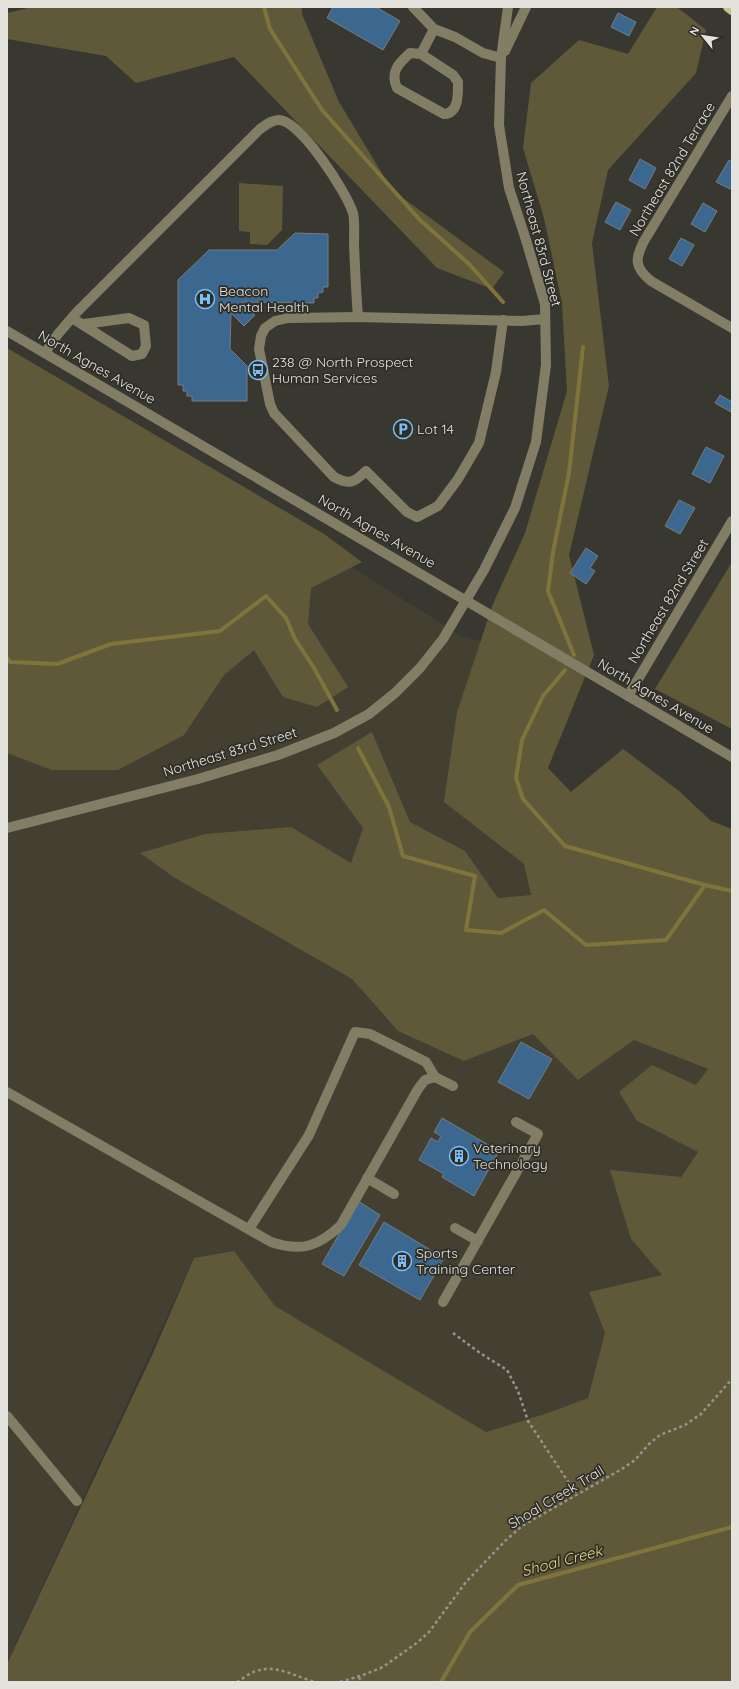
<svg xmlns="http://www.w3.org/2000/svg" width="739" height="1689" viewBox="0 0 739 1689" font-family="Quicksand,sans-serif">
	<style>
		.built { fill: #434032 }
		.green { fill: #605939 }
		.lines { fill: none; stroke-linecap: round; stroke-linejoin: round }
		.stream { stroke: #7f743b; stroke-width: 4 }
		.building { fill: #3c678e; stroke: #757c83 }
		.path { stroke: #95948e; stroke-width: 2.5; stroke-dasharray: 3 3; stroke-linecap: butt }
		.minor { stroke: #827d65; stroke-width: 10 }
		.major { stroke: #cbc190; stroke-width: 10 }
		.labels { text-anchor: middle; stroke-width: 3.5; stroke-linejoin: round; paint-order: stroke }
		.street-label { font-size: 14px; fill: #e3e2dd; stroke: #2f2e26 }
		.poi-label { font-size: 14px; fill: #e3e2dd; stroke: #2f2e26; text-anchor: start }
		.water-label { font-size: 15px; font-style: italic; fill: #e3d27c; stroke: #2f2e26 }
	</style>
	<rect width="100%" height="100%" fill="#393830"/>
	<polygon class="built" points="7,381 343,562 461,636 481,641 460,704 444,802 524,864 531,895 498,898 465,851 410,822 372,733 317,765 363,828 351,863 291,827 205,834 140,853 175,878 352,979 398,1031 464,1061 533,1034 578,1080 634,1040 709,1070 696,1085 652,1065 637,1121 698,1152 681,1177 631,1239 663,1275 590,1292 605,1333 588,1398 548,1413 486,1432 275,1306 234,1251 194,1258 7,1663"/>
	<g class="green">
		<polygon points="32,7 302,7 302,14 339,102 392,190 504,272 492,289 437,268 234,57 136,83 106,56 7,39 7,13"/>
		<polygon points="657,7 677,7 706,30 696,73 608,170 592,243 609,386 569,555 594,655 548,768 571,792 623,749 679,791 711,821 732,829 732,1682 7,1682 7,1664 154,1351 194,1258 234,1251 275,1306 486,1432 548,1413 588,1398 605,1333 589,1292 662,1275 631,1239 610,1170 681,1177 698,1152 637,1121 619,1092 652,1065 696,1085 708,1069 634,1040 578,1080 533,1034 464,1061 398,1031 352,979 175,878 140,853 205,834 291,827 351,863 363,828 317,765 372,732 410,822 465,851 498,898 531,895 524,864 444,802 457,712 493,604 525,533 567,391 562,303 544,218 523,148 531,83 579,40 628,54"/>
		<polygon points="239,183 283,186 282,230 267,245 250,244 250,232 239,231"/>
		<polygon points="7,348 324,534 362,562 311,588 308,624 348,687 317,707 283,697 254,650 224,675 184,735 118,770 52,770 7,753"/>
		<polygon points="732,562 732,729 655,689"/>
	</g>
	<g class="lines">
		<g class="stream">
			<polyline points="264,7 270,29 322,110 419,219 470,265 503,302"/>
			<polyline points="574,655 548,591 553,552 569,473 583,347"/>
			<polyline points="7,658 10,662 57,664 111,644 220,631 266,596 286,618 295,639 314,668 337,710"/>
			<polyline points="565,670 543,696 522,740 516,778 523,799 565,846 705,885"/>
			<polyline points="358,748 389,807 403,856 475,876 466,930 501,933 544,910 586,945 666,940 705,885 732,891"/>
			<polyline points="441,1682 470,1632 518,1585 732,1527"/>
		</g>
	</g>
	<g class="building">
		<polygon points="333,7 376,7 400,21 383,50 327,18"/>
		<polygon points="618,13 636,22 629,36 611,27"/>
		<polygon points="640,159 656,168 645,189 629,180"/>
		<polygon points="729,160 732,162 732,186 730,189 716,182"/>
		<polygon points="616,202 631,210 620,230 605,222"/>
		<polygon points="703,203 717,211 705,232 691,224"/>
		<polygon points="295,233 328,234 328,287 323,287 323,292 318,293 318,298 314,298 314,303 242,302 255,315 244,326 231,313 230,349 247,366 247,401 192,401 192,396 187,396 187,391 183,391 183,385 178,385 178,280 209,250 277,250"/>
		<polygon points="681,238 694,245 682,266 669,259"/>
		<polygon points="720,395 732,402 731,412 715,403"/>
		<polygon points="706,447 724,456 710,483 692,474"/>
		<polygon points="679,500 695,508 680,534 665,526"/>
		<polygon points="586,548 598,556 590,568 595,571 586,584 570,573"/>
		<polygon points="521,1042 552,1059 529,1099 498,1082"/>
		<polygon points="442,1118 499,1151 474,1196 442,1177 444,1174 419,1160 431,1138 438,1142 441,1136 434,1132"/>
		<polygon points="358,1201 380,1215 344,1276 322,1264"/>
		<polygon points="384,1222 444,1258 420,1300 359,1265"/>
	</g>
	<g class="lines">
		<g class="path">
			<polyline points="453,1333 480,1353 507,1370 518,1391 528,1421 577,1495"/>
			<polyline points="359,1677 361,1682"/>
			<path d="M237 1682C244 1678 252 1671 260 1670 277 1665 299 1678 316 1682"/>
			<polyline points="340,1682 363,1675 383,1667 418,1642 429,1632 466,1582 505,1541 522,1526 622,1469 635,1460 649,1444 660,1435 685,1425 701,1414 732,1379"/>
		</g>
		<g class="minor">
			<polyline points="413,7 434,29 455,37 483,53 501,58"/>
			<polyline points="505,51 526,7"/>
			<path d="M421 54 453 75 458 82C458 94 459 113 444 114L397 88C390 72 398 64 410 53L421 54 434 29"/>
			<path d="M732 96 644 241C635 259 634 267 651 281L732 328"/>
			<polyline points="72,318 132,356 142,354 146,346 144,325 129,318 84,324"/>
			<path d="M503 320 496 372 479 443 458 479 438 506 417 517 407 512 366 471C354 483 349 485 334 477L274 413 270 404 259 349 261 336 265 328 275 321 288 318 358 317 522 321 545 319"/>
			<polyline points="7,331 732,757"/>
			<path d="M45 353 58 334 76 313 260 129C266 125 271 120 279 120 300 120 347 193 353 213 355 222 354 234 354 244 355 268 356 293 358 317"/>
			<polyline points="628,696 732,521"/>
			<polyline points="7,828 198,779 278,755 334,733 369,714 395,693 420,668 443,639 484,570 515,508 536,442 546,365 545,304 526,240 509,188 499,125 501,58 508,7"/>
			<path d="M7 1092 271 1242C301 1252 318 1247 341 1225L418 1089 425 1080 435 1077 453 1086"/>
			<polyline points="367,1178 394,1194"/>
			<polyline points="455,1228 478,1241"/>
			<polyline points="249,1229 309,1135 355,1032 370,1034 426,1062 435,1077"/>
			<polyline points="443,1302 538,1134 516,1122"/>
			<polyline points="7,1416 77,1501"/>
		</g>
		<polyline class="major" points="728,7 732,10"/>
	</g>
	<defs>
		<g id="hospital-ring" transform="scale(1)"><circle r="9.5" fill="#2f2e26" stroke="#7cbef9" stroke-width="1.5"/><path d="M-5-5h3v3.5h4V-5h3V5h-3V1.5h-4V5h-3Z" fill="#7cbef9"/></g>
		<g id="bus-ring" transform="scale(1)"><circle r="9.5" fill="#2f2e26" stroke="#7cbef9" stroke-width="1.5"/><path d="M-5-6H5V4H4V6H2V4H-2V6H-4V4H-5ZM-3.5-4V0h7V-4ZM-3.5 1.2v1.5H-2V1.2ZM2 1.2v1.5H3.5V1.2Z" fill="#7cbef9"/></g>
		<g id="parking-ring" transform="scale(1)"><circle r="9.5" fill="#2f2e26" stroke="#7cbef9" stroke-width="1.5"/><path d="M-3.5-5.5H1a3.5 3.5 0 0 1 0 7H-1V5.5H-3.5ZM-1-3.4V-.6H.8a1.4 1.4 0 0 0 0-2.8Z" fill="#7cbef9"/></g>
		<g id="building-ring" transform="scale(1)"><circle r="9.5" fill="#2f2e26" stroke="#7cbef9" stroke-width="1.5"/><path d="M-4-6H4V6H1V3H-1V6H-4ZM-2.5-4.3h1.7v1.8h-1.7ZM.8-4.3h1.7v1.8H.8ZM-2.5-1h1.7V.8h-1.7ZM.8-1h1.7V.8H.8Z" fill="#7cbef9"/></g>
	</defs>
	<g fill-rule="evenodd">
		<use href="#hospital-ring" x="205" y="299"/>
		<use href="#bus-ring" x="258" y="370"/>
		<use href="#parking-ring" x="403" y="429"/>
		<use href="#building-ring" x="459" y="1156"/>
		<use href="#building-ring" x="402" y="1261"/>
	</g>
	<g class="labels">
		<g class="street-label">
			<text transform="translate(672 169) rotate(-59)" y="5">Northeast 82nd Terrace</text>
			<text transform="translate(539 239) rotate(75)" y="5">Northeast 83rd Street</text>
			<text transform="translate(97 367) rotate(30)" y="5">North Agnes Avenue</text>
			<text transform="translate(377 531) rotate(30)" y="5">North Agnes Avenue</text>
			<text transform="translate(668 601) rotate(-59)" y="5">Northeast 82nd Street</text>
			<text transform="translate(656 696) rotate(31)" y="5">North Agnes Avenue</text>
			<text transform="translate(230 752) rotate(-17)" y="5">Northeast 83rd Street</text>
			<text transform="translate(556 1497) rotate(-31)" y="5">Shoal Creek Trail</text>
		</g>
		<g class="poi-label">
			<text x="219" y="296">Beacon<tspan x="219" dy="16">Mental Health</tspan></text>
			<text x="272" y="367">238 @ North Prospect<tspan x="272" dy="16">Human Services</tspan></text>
			<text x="417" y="434">Lot 14</text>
			<text x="473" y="1153">Veterinary<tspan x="473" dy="16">Technology</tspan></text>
			<text x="416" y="1258">Sports<tspan x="416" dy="16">Training Center</tspan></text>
		</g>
		<g class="water-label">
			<text transform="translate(562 1561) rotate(-15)" y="5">Shoal Creek</text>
		</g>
	</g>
	<rect width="739" height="1689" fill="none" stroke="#e3e2dd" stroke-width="16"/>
	<g transform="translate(703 36) rotate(300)" stroke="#2f2e26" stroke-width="3" paint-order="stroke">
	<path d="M0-3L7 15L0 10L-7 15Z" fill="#e3e2dd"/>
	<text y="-6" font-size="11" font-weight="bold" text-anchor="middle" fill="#e3e2dd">N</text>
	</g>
</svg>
